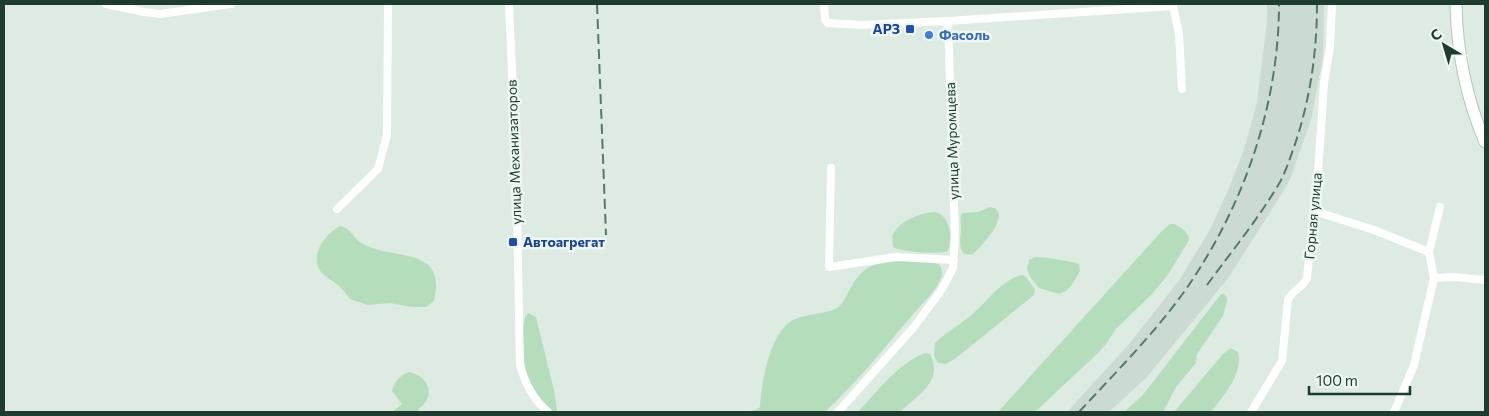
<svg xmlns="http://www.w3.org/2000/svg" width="1489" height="416" viewBox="0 0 1489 416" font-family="Commissioner,sans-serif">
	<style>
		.built { fill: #cbdbd2 }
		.green { fill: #b4debb }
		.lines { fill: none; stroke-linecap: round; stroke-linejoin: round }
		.secondary-casing { stroke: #b0cbbe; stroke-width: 13 }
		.street { stroke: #fff; stroke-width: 8 }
		.secondary { stroke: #fff; stroke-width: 11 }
		.rail { stroke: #58786c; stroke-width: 2; stroke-dasharray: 10 5; stroke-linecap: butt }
		.transit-dot { fill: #1a4fb4; stroke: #eef7f2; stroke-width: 2 }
		.shop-dot { fill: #3f7fe0; stroke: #eef7f2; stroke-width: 2 }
		.labels { text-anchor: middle; stroke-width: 5; stroke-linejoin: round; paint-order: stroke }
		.transit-label { font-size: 14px; font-weight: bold; fill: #164399; stroke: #eef7f2; text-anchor: end }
		.shop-label { font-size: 14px; font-weight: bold; fill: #366cbe; stroke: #eef7f2; text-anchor: start }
		.street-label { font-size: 14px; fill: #1e3b30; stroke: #eef7f2 }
	</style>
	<rect width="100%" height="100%" fill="#ddebe3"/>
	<polygon class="built" points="1267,4 1324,4 1323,57 1311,120 1289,182 1229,277 1147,377 1109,412 1067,412 1130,343 1180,279 1211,228 1232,181 1245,146 1257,103 1267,21"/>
	<g class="green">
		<path d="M990 207C1015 211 981 247 973 254 957 258 960 241 961 231 961 225 960 220 961 215L963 213 978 212Z"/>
		<path d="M935 212C950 215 953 238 948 251 939 255 902 252 893 247L892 236C899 221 919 213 935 212Z"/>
		<path d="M1170 224H1174C1181 227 1189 232 1189 240L1169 273 1153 293 1116 329 1106 344 1098 353 1035 412H998L1161 232Z"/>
		<path d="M340 226C351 227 354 240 363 244 396 261 447 246 434 301L426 307H411L390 303 368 305 350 299C347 296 346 293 343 290 337 282 324 278 319 269 311 252 326 234 340 226Z"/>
		<path d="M1035 257C1044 257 1071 261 1079 264L1080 271 1071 286 1066 291 1059 294 1039 288 1031 278 1027 269 1029 260Z"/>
		<path d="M898 260H918L939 264C942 269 943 273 941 278 936 291 924 302 915 312 886 346 858 381 825 412H731C740 409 752 414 760 407 761 383 770 332 793 320 807 313 824 315 837 308 842 305 845 298 848 293 862 266 869 265 898 260Z"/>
		<path d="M1023 275 1026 277 1035 289 1034 295 956 358 946 364 938 363 934 356 935 343C945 333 958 326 969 317 985 305 1003 277 1023 275Z"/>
		<polygon points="1221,294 1224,294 1227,297 1227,301 1223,316 1197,354 1196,363 1176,387 1163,412 1124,412 1142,396 1156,378"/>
		<path d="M528 313 536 317 554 390 557 410 556 412C550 411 548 408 544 403 538 396 533 390 529 381 524 368 518 324 528 313Z"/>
		<path d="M1231 348 1238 352C1244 372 1223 397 1211 412H1174L1223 354Z"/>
		<path d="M925 353 930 354C944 381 918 395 900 412H858C878 391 897 364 925 353Z"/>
		<path d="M409 372C429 376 437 397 418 409L420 412H392L402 404 392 391C395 381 399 376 409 372Z"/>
	</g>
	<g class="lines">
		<g class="secondary-casing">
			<path id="secondary" d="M1456 4C1457 52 1466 98 1485 142"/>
		</g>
		<g class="street">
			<polyline points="106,4 144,12 160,14 231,4"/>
			<path d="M509 4 516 162 520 365C525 384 533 399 548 412"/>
			<polyline points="824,4 825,19 828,23 862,25 948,21 1173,6 1179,34 1182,89"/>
			<polyline points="831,168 829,267 896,257 954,260"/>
			<polyline points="337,209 378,169 387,135 388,4"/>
			<polyline points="1314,211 1374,230 1429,252"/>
			<polyline points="1434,278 1453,277 1485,280"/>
			<polyline points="838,412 914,327 942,289 953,268 955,236 948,21"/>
			<path d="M1251 412 1282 361 1288 300C1292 290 1303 288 1307 278L1318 173 1324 83 1330 47 1332 4"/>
			<polyline points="1394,412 1414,365 1434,278 1429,252 1440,207"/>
		</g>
		<use href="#secondary" class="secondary"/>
		<g class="rail">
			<polyline points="597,4 606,235"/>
			<path d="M1207 285C1232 251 1259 218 1280 182 1286 171 1290 158 1294 147 1310 101 1317 52 1317 4"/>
			<path d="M1079 412C1115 373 1153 335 1184 292 1243 208 1279 106 1279 4"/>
		</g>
	</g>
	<g class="transit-dot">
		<rect x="905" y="24" width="10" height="10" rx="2.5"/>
		<rect x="508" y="237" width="10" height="10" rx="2.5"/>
	</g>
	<circle class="shop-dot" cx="929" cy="35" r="5"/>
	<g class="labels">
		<g class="transit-label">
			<text x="900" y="34">АРЗ</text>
			<text x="523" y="247" text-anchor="start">Автоагрегат</text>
		</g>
		<g class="shop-label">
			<text x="939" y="40">Фасоль</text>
		</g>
		<g class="street-label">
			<text transform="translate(952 141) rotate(-92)" y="5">улица Муромцева</text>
			<text transform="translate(514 152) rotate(-92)" y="5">улица Механизаторов</text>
			<text transform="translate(1313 216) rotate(-85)" y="5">Горная улица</text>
		</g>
	</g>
	<rect width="1489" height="416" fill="none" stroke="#1e3b30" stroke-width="10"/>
	<g transform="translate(1444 45) rotate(322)" stroke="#eef7f2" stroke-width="4" paint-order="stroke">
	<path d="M0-4L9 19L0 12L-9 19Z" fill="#1e3b30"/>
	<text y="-8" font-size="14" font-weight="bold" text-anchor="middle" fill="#1e3b30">С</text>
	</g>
	<path d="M1309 386v8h101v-8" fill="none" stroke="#1e3b30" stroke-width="2.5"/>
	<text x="1316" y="386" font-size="15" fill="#1e3b30" stroke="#eef7f2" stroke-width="4" paint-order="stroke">100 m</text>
</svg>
